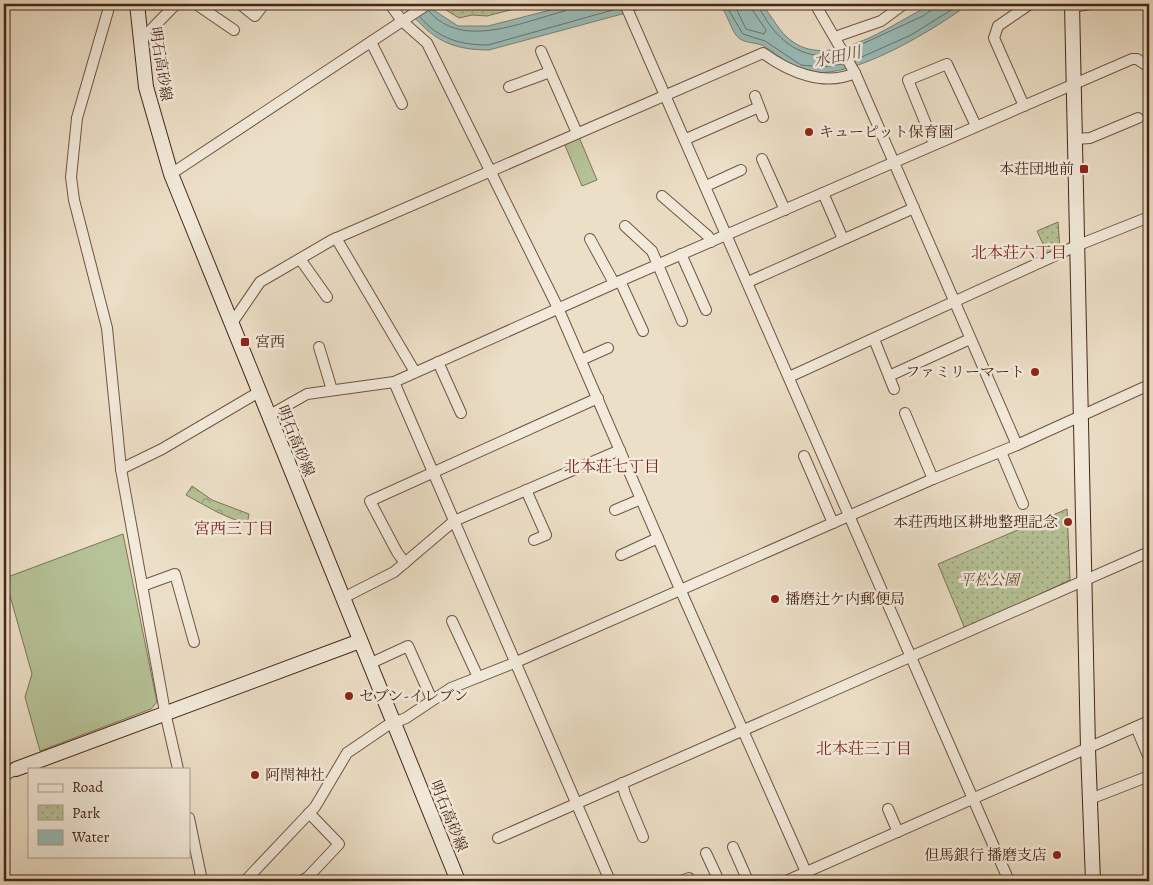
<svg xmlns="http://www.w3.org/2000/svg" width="1153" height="885" viewBox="0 0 1153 885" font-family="Alegreya,'Noto Serif JP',serif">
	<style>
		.grass { fill: #b6c297; stroke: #7e7457 }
		.forest { fill: url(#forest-crowns); stroke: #7e7457 }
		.park { fill: url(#park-dots); stroke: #7e7457 }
		.water { fill: #99bcb9; stroke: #788078 }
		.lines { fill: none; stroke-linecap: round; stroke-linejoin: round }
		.shore { stroke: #707168; stroke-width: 1 }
		.street-casing { stroke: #705443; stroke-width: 12 }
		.secondary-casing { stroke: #472617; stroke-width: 16 }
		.street { stroke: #f3eadb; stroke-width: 10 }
		.secondary { stroke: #f3eadb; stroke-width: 14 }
		.poi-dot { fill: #8f2418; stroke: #f3eadb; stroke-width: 2 }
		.labels { text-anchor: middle; stroke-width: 5; stroke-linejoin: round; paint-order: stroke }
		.street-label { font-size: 15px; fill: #472617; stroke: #f3eadb }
		.poi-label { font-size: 15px; fill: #472617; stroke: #f3eadb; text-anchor: start }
		.park-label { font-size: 15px; font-style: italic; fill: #634d37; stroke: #f3eadb }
		.water-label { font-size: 16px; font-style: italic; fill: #5c4c40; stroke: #f3eadb }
		.neighbourhood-label { font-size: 16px; fill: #7a1f14; stroke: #f3eadb }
	</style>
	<defs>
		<pattern id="forest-crowns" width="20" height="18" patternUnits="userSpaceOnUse" patternTransform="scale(1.25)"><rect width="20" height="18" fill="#b6c297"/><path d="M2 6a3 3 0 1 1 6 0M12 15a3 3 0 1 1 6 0" fill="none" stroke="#969d7a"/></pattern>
		<pattern id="park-dots" width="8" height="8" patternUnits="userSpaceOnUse" patternTransform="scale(1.25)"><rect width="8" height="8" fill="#b6c297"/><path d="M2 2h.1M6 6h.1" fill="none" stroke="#969d7a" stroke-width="1.8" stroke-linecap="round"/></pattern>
	</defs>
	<rect width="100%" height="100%" fill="#ecdfc7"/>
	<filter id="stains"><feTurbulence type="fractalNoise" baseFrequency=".004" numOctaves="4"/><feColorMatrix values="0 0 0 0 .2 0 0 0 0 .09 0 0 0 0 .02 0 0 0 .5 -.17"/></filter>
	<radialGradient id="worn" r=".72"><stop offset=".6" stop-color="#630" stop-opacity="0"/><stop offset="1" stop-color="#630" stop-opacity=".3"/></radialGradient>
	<g class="grass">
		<polygon points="579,137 597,180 582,186 564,143"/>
		<polygon points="123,534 157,702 151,709 40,751 25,697 32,674 5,578"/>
	</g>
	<polygon class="forest" points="192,486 212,500 249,514 247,525 217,512 186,495"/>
	<g class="park">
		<polygon points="440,4 533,4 487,16 472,15 459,18 438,5"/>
		<polygon points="1058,222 1060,250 1048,255 1037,231"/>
		<polygon points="1067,509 1070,580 965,629 938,564"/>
	</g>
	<g class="water">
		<path d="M403 4H430L435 11 458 26H488L574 4H659L489 50C446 50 429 36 403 4Z"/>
		<path d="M719 4H761C773 16 778 32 793 42 834 70 894 22 931 5 941 0 958 4 969 4 935 29 854 79 811 72 792 69 781 56 765 47 758 42 748 44 740 39 731 33 728 13 719 4Z"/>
	</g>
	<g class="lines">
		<g class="shore">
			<polyline points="725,4 743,34 765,41 801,65 823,67 843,64"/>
			<polyline points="734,4 746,29 764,34 766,30 753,11 752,4"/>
			<path d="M758 4C759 10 764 15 767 21 783 45 807 61 837 54"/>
			<path d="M429 11C462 51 524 21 565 11L570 4"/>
			<path d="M420 17C438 39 461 45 488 45L620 8"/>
			<polyline points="849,50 923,16 933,9 934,4"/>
			<polyline points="855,60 911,35 961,4"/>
		</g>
		<g class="street-casing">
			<g id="street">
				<polyline points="110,4 77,118 71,177 74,200 107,328 121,469 165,712 178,769"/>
				<polyline points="196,4 234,30"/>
				<polyline points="240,4 255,16 261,8"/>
				<polyline points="390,4 402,21 427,43 558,308 680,589 810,881"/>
				<polyline points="625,4 1009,881"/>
				<polyline points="815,4 855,73 1017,445"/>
				<polyline points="1072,7 1090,4"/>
				<polyline points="835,37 881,21 904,4"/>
				<polyline points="140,41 176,4"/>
				<polyline points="371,42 402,104"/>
				<polyline points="541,51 577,133"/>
				<polyline points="509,87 550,72"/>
				<polyline points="755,96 763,117"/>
				<polyline points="1024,106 994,38 998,26 1030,4"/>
				<polyline points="686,139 759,107"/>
				<polyline points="1075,139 1090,138 1138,118"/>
				<polyline points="934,144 908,80 947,64 976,126"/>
				<polyline points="762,159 785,210"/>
				<polyline points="171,174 428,4"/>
				<polyline points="706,186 741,170"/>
				<polyline points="823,193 843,239"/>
				<polyline points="662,196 708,236 711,242"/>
				<polyline points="625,226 652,251 682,321"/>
				<polyline points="336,238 415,372"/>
				<polyline points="590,239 614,283"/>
				<polyline points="681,254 706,310"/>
				<polyline points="300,259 327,297"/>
				<polyline points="620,281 643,331"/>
				<polyline points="748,282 914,208"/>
				<path d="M232 323 260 282 332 240 763 53C789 72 824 87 855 73"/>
				<polyline points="874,339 894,389"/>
				<polyline points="319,347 332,390"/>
				<polyline points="581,360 608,348"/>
				<polyline points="438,362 461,413"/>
				<polyline points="889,376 970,339"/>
				<polyline points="789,377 1076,246 1149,217"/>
				<polyline points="394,382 610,881"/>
				<polyline points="905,413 933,479"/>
				<polyline points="268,416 307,394 394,382 620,281 1132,59 1137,59 1149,67"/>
				<polyline points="1001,452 1023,504"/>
				<polyline points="804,456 833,523"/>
				<polyline points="121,469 162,449 259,392"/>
				<polyline points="526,490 546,535 534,540"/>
				<polyline points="615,510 641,499"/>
				<polyline points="621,555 658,538"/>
				<polyline points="405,563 397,552 370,501 598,398"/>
				<polyline points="142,586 175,574 194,642"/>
				<polyline points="343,598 394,572 454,521 620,450"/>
				<polyline points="452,621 478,677"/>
				<polyline points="369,664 408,646 432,700"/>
				<polyline points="1136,727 1149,758"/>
				<polyline points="4,776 16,769"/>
				<polyline points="622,783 625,794 643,837"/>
				<polyline points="1090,799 1149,776"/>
				<polyline points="888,809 898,832"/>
				<polyline points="189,818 202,881"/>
				<polyline points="498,838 1149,552"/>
				<polyline points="733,847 748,881"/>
				<polyline points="706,853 719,881"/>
				<polyline points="245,881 315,807 347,753 388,725 406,718 451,688 514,663 933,479 1017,445 1149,385"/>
				<polyline points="301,881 308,877 339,844 309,813"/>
				<polyline points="681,881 689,878 690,881"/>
				<polyline points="786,881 1149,721"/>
			</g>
		</g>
		<g class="secondary-casing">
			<g id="secondary">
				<polyline points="137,4 146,87 171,174 458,881"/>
				<polyline points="1072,4 1088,749 1093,881"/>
				<polyline points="16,769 360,641"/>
			</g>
		</g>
		<use href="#street" class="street"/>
		<use href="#secondary" class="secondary"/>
	</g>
	<g class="poi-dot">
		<circle cx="809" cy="132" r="5"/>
		<rect x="1079" y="164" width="10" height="10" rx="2.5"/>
		<rect x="240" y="337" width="10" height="10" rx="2.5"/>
		<circle cx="1035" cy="372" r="5"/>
		<circle cx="1068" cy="522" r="5"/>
		<circle cx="775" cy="599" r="5"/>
		<circle cx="349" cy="696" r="5"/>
		<circle cx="255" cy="775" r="5"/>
		<circle cx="1057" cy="855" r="5"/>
	</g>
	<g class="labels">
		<g class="street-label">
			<text transform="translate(161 64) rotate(81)" y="5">明石高砂線</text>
			<text transform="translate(296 441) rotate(68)" y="5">明石高砂線</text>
			<text transform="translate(449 816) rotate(68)" y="5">明石高砂線</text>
		</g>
		<g class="poi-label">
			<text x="819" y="137">キューピット保育園</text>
			<text x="1074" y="174" text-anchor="end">本荘団地前</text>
			<text x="255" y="347">宮西</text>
			<text x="1025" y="377" text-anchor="end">ファミリーマート</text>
			<text x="1058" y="527" text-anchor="end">本荘西地区耕地整理記念</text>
			<text x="785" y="604">播磨辻ケ内郵便局</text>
			<text x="359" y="701">セブン-イレブン</text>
			<text x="265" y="780">阿閇神社</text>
			<text x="1047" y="860" text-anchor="end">但馬銀行 播磨支店</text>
		</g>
		<g class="park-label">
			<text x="989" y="585">平松公園</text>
		</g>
		<g class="water-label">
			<text transform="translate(837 56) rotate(-12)" y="6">水田川</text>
		</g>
		<g class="neighbourhood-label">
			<text x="1019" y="258">北本荘六丁目</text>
			<text x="612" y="472">北本荘七丁目</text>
			<text x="234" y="534">宮西三丁目</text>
			<text x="864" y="754">北本荘三丁目</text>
		</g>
	</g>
	<rect width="1153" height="885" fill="none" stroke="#ecdfc7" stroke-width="20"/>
	<rect x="5" y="5" width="1143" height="875" fill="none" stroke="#472617" stroke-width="2.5"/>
	<rect x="10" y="10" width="1133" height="865" fill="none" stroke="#472617"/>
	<rect x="28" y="768" width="162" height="90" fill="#f3eadb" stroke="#ae9c8d"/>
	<rect x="38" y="784" width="25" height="8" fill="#f3eadb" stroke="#ae9c8d"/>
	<text x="72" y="792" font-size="15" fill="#472617">Road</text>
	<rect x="38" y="805" width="25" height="15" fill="url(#park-dots)" stroke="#ae9c8d"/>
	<text x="72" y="818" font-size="15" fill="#472617">Park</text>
	<rect x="38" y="830" width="25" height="15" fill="#99bcb9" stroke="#ae9c8d"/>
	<text x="72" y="842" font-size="15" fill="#472617">Water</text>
	<rect width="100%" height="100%" filter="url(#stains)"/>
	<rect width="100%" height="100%" fill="url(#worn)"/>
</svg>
